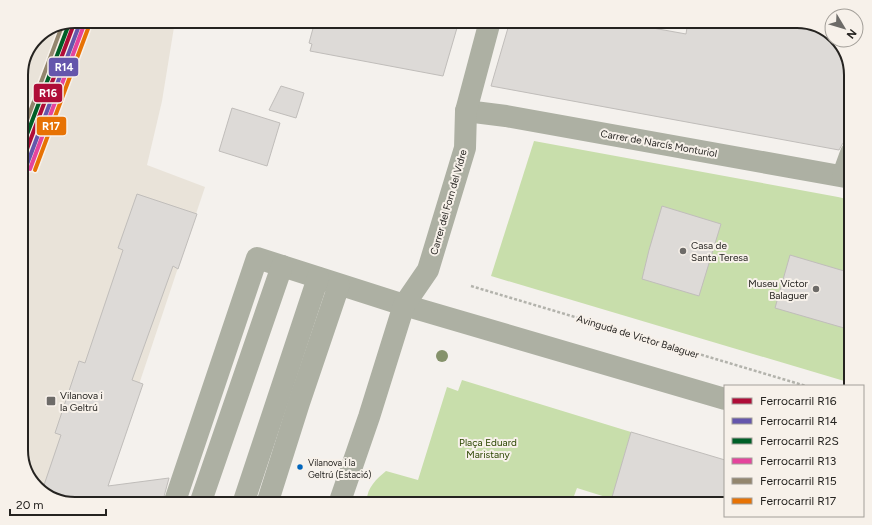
<svg xmlns="http://www.w3.org/2000/svg" width="872" height="525" viewBox="0 0 872 525" font-family="Figtree,sans-serif">
	<style>
		.built { fill: #e9e3d9 }
		.green { fill: #c8deab }
		.building { fill: #dddad7; stroke: #c0bdba }
		.lines { fill: none; stroke-linecap: round; stroke-linejoin: round }
		.path { stroke: #b3b3ac; stroke-width: 2.5; stroke-dasharray: 3 2; stroke-linecap: butt }
		.minor { stroke: #adb0a3; stroke-width: 22 }
		.rail-1-casing { stroke: #f7f1ea; stroke-width: 7 }
		.rail-2-casing { stroke: #f7f1ea; stroke-width: 7 }
		.rail-3-casing { stroke: #f7f1ea; stroke-width: 7 }
		.rail-4-casing { stroke: #f7f1ea; stroke-width: 7 }
		.rail-5-casing { stroke: #f7f1ea; stroke-width: 7 }
		.rail-6-casing { stroke: #f7f1ea; stroke-width: 7 }
		.rail-1 { stroke: #af0d38; stroke-width: 4 }
		.rail-2 { stroke: #6556ac; stroke-width: 4 }
		.rail-3 { stroke: #005f27; stroke-width: 4 }
		.rail-4 { stroke: #e5449c; stroke-width: 4 }
		.rail-5 { stroke: #93866e; stroke-width: 4 }
		.rail-6 { stroke: #e77204; stroke-width: 4 }
		.tree { fill: #85926b }
		.poi-dot { fill: #6d6b68; stroke: #f7f1ea; stroke-width: 1.5 }
		.bus-dot { fill: #0065bd; stroke: #f7f1ea; stroke-width: 1.5 }
		.labels { text-anchor: middle; stroke-width: 4; stroke-linejoin: round; paint-order: stroke }
		.bus-label { font-size: 9px; fill: #252320; stroke: #f7f1ea; text-anchor: start }
		.street-label { font-size: 10px; fill: #252320; stroke: #f7f1ea }
		.poi-label { font-size: 10px; fill: #252320; stroke: #f7f1ea; text-anchor: start }
		.park-label { font-size: 10px; fill: #2b4500; stroke: #f7f1ea }
		.rim { fill: none; stroke: #252320; stroke-width: 2 }
		.line-badge { stroke: #f7f1ea; stroke-width: 1.5 }
		.badge-label { font-size: 11px; text-anchor: middle; font-weight: bold; fill: #fff }
	</style>
	<rect width="100%" height="100%" fill="#f4f1ed"/>
	<polygon class="built" points="75,21 175,21 162,101 147,165 205,187 99,504 75,504 48,497 28,477 21,453 21,72 37,37"/>
	<g class="green">
		<polygon points="534,141 838,197 851,200 851,383 491,276"/>
		<path d="M462 380 631 432 612 499 577 488 571 504H367C365 490 376 479 386 471L418 480 447 387 458 391Z"/>
	</g>
	<g class="building">
		<polygon points="315,21 459,21 443,76 310,51 312,44 309,43"/>
		<polygon points="510,21 614,21 686,34 688,21 797,21 824,28 832,36 832,40 836,40 844,48 851,72 851,141 843,143 839,150 491,86"/>
		<polygon points="281,86 304,93 296,118 269,110"/>
		<polygon points="232,108 280,123 267,166 219,151"/>
		<polygon points="137,194 197,214 178,269 173,266 132,380 143,384 108,486 169,478 162,504 75,504 48,497 42,491 61,435 55,433 79,361 85,363 123,250 118,248"/>
		<polygon points="662,206 721,224 699,296 642,279 649,250"/>
		<polygon points="790,255 851,273 851,330 775,308"/>
		<polygon points="631,432 725,460 725,504 610,504"/>
	</g>
	<g class="lines">
		<polyline class="path" points="471,286 806,386"/>
		<g class="minor">
			<polyline points="466,111 506,116 851,178"/>
			<polyline points="843,175 851,153"/>
			<polyline points="174,504 257,258 404,305 725,399"/>
			<polyline points="200,504 282,266"/>
			<polyline points="243,504 318,278"/>
			<polyline points="267,504 299,403 339,285"/>
			<polyline points="339,504 369,417 404,305 428,270 465,148 466,111 490,21"/>
		</g>
		<g class="rail-1-casing">
			<polyline id="rail-1" points="21,165 75,21"/>
		</g>
		<g class="rail-2-casing">
			<polyline id="rail-2" points="26,167 80,23"/>
		</g>
		<g class="rail-3-casing">
			<polyline id="rail-3" points="21,150 69,24"/>
		</g>
		<g class="rail-4-casing">
			<polyline id="rail-4" points="30,169 84,25"/>
		</g>
		<g class="rail-5-casing">
			<polyline id="rail-5" points="21,136 62,26"/>
		</g>
		<g class="rail-6-casing">
			<polyline id="rail-6" points="35,170 89,26"/>
		</g>
		<use href="#rail-1" class="rail-1"/>
		<use href="#rail-2" class="rail-2"/>
		<use href="#rail-3" class="rail-3"/>
		<use href="#rail-4" class="rail-4"/>
		<use href="#rail-5" class="rail-5"/>
		<use href="#rail-6" class="rail-6"/>
	</g>
	<circle class="tree" cx="442" cy="356" r="6"/>
	<g class="poi-dot">
		<circle cx="683" cy="251" r="4"/>
		<circle cx="816" cy="289" r="4"/>
		<rect x="46" y="396" width="10" height="10" rx="2"/>
	</g>
	<circle class="bus-dot" cx="300" cy="467" r="3.5"/>
	<g class="labels">
		<g class="bus-label">
			<text x="308" y="466">Vilanova i la<tspan x="308" dy="12">Geltrú (Estació)</tspan></text>
		</g>
		<g class="street-label">
			<text transform="translate(659 143) rotate(10)" y="4">Carrer de Narcís Monturiol</text>
			<text transform="translate(448 202) rotate(-74)" y="4">Carrer del Forn del Vidre</text>
			<text transform="translate(638 336) rotate(17)" y="4">Avinguda de Víctor Balaguer</text>
		</g>
		<g class="poi-label">
			<text x="691" y="249">Casa de<tspan x="691" dy="12">Santa Teresa</tspan></text>
			<text x="808" y="287" text-anchor="end">Museu Víctor<tspan x="808" dy="12">Balaguer</tspan></text>
			<text x="60" y="399">Vilanova i<tspan x="60" dy="12">la Geltrú</tspan></text>
		</g>
		<g class="park-label">
			<text x="488" y="446">Plaça Eduard<tspan x="488" dy="12">Maristany</tspan></text>
		</g>
	</g>
	<path d="M0 0H872V525H0ZM75 28H797A47 47 0 0 1 844 75V450A47 47 0 0 1 797 497H75A47 47 0 0 1 28 450V75A47 47 0 0 1 75 28Z" fill="#f7f1ea" fill-rule="evenodd"/>
	<path class="rim" d="M75 28H797A47 47 0 0 1 844 75V450A47 47 0 0 1 797 497H75A47 47 0 0 1 28 450V75A47 47 0 0 1 75 28Z"/>
	<g class="line-badge">
		<rect x="48" y="57" width="31" height="20" rx="4" fill="#6556ac"/>
		<rect x="33" y="83" width="30" height="20" rx="4" fill="#af0d38"/>
		<rect x="36" y="116" width="31" height="20" rx="4" fill="#e77204"/>
	</g>
	<g class="badge-label">
		<text x="64" y="71">R14</text>
		<text x="48" y="97">R16</text>
		<text x="51" y="130">R17</text>
	</g>
	<rect x="724" y="385" width="140" height="132" fill="#f7f1ea" stroke="#a39f99"/>
	<rect x="732" y="398" width="20" height="6" fill="#af0d38" stroke="#a39f99"/>
	<text x="760" y="405" font-size="12" fill="#252320">Ferrocarril R16</text>
	<rect x="732" y="418" width="20" height="6" fill="#6556ac" stroke="#a39f99"/>
	<text x="760" y="425" font-size="12" fill="#252320">Ferrocarril R14</text>
	<rect x="732" y="438" width="20" height="6" fill="#005f27" stroke="#a39f99"/>
	<text x="760" y="445" font-size="12" fill="#252320">Ferrocarril R2S</text>
	<rect x="732" y="458" width="20" height="6" fill="#e5449c" stroke="#a39f99"/>
	<text x="760" y="465" font-size="12" fill="#252320">Ferrocarril R13</text>
	<rect x="732" y="478" width="20" height="6" fill="#93866e" stroke="#a39f99"/>
	<text x="760" y="485" font-size="12" fill="#252320">Ferrocarril R15</text>
	<rect x="732" y="498" width="20" height="6" fill="#e77204" stroke="#a39f99"/>
	<text x="760" y="505" font-size="12" fill="#252320">Ferrocarril R17</text>
	<g transform="translate(844 28) rotate(128)"><circle r="19" fill="#f7f1ea" stroke="#a39f99"/>
	<path d="M0-3L7 15L0 10L-7 15Z" fill="#6d6b68"/>
	<text y="-6" font-size="11" font-weight="bold" text-anchor="middle" fill="#252320">N</text>
	</g>
	<path d="M10 509v6h96v-6" fill="none" stroke="#252320" stroke-width="2"/>
	<text x="16" y="509" font-size="12" fill="#252320" stroke="#f7f1ea" stroke-width="3" paint-order="stroke">20 m</text>
</svg>
